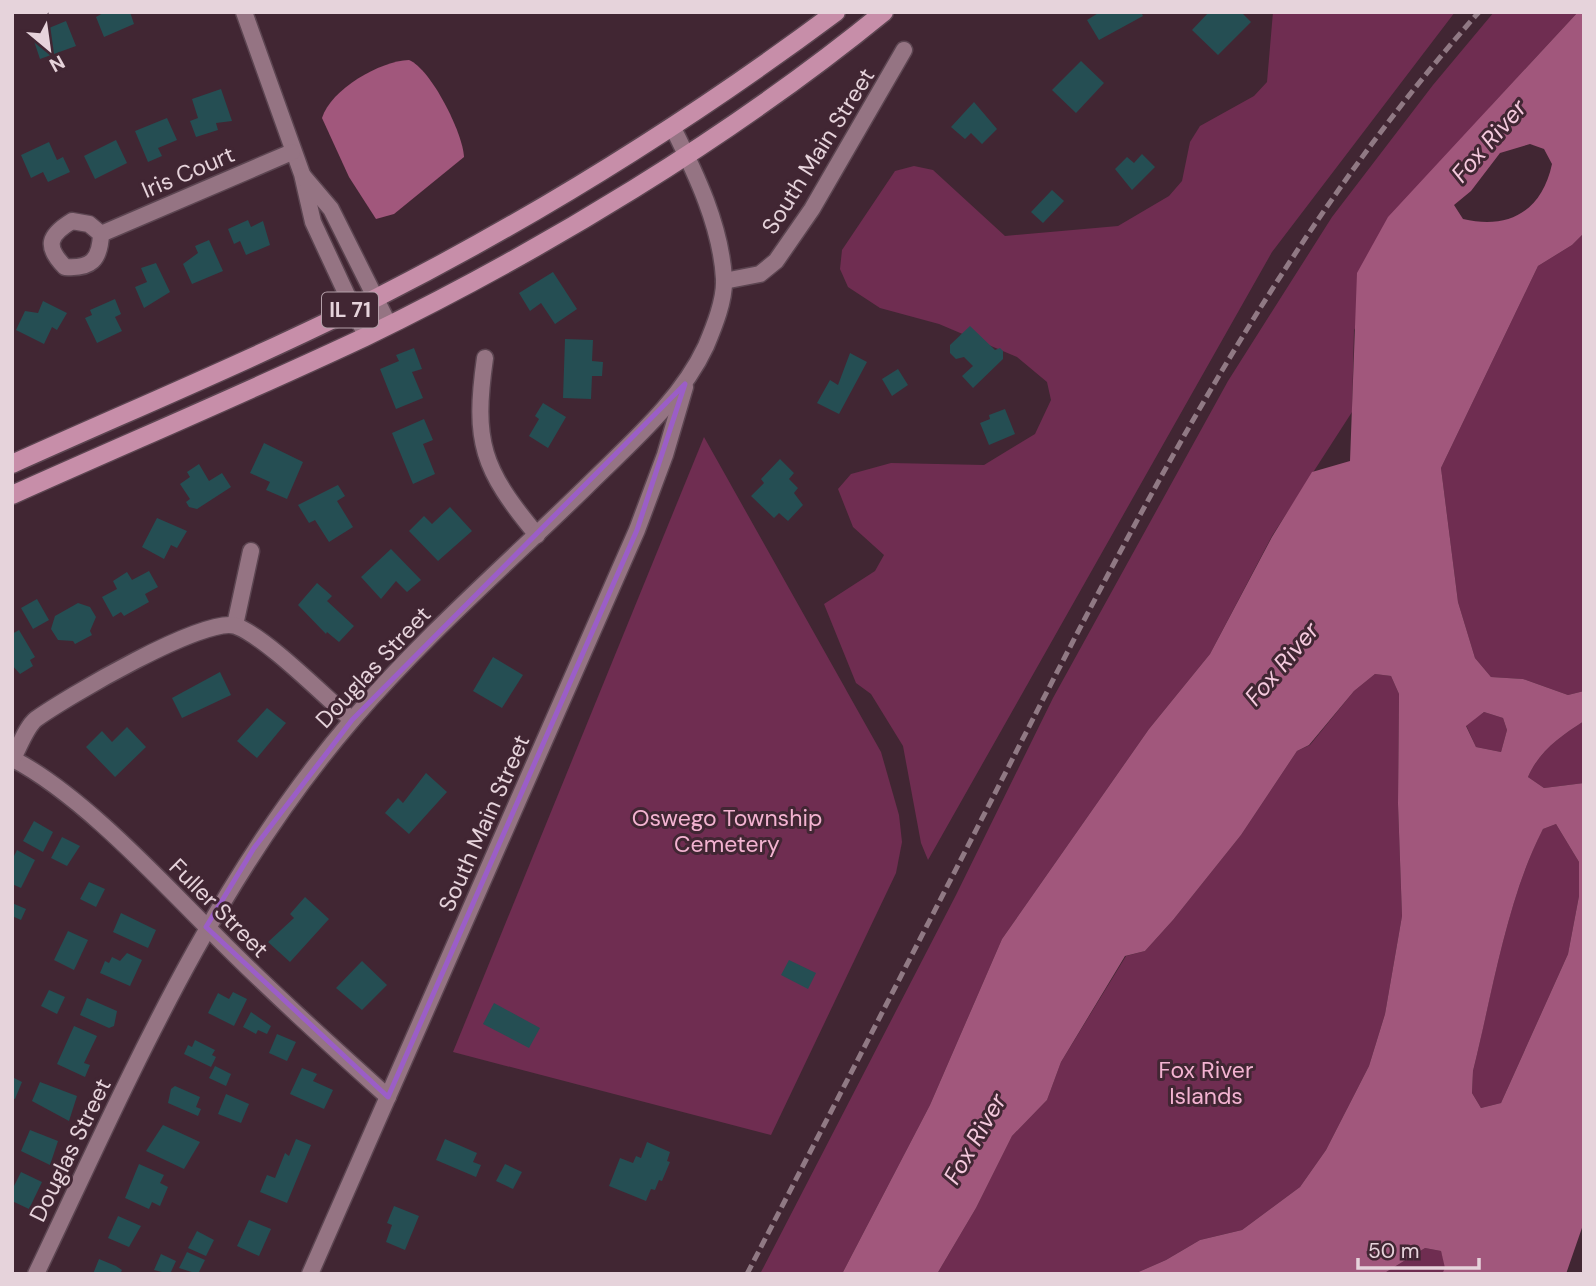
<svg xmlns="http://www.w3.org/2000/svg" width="1596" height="1286" viewBox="0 0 1596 1286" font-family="'DM Sans',sans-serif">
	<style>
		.green { fill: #6f2d51 }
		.water { fill: #a1577c; fill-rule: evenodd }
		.building { fill: #254e53 }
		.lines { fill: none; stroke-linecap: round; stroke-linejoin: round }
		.minor-casing { stroke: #5c4551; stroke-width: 19 }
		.major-casing { stroke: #5c4551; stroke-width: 21 }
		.minor { stroke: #957483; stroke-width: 16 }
		.major { stroke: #c78ea9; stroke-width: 18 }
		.rail { stroke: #907984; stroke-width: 5; stroke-dasharray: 10 5; stroke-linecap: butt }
		.marked { fill: none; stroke: #9b5ec7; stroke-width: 5; stroke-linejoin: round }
		.labels { text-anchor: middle; stroke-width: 6; stroke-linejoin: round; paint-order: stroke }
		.shield { fill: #412633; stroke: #b49fa9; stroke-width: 2 }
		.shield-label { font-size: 21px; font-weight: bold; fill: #e6d3db }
		.street-label { font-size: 23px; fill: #e6d3db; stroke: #412633 }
		.park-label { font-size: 23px; fill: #f3b3d1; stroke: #412633 }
		.water-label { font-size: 24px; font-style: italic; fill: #f5cade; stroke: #412633 }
	</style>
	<rect width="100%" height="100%" fill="#412633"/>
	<g class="green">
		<polygon points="1273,12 1455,12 1272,252 928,860 921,843 903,746 871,694 856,683 824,604 875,571 884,555 853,527 838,489 851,474 891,463 984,465 1035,434 1051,400 1047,382 1017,357 939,324 880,308 848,287 840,269 842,250 895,171 914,166 933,170 1005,236 1118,226 1169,196 1182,181 1190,142 1200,126 1254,96 1267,82"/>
		<polygon points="1494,12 1578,12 1490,107 1354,330 1352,412 1272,536 1210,654 1149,729 1002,939 930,1105 842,1274 760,1274 956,895 1053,698 1228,381 1332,217 1433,85"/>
		<polygon points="1584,233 1584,691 1568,695 1523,679 1491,677 1475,658 1458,602 1441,468 1538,266 1572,245"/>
		<polygon points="704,437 881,752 899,815 902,842 896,873 771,1135 453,1052"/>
		<polygon points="1375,674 1391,676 1399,694 1398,804 1402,916 1385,1014 1369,1066 1326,1150 1300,1187 1242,1230 1200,1240 1166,1260 1134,1274 937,1274 976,1208 1012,1136 1047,1100 1061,1062 1126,956 1145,951 1173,920 1241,835 1297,751 1310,745 1354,691"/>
		<polygon points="1484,712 1503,718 1507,730 1501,752 1476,747 1466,725"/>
		<path d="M1584 721V783L1544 788 1528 777C1539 751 1561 736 1584 721Z"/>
		<path d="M1556 824 1579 862V896L1568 954 1501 1103 1481 1108 1472 1093 1473 1071C1492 994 1507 898 1543 829Z"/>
		<polygon points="1425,1248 1441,1251 1446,1268 1442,1274 1383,1274"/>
	</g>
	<g class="water">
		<path d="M1578 12H1584V233L1572 245 1538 266 1441 468 1458 602 1475 658 1491 677 1523 679 1568 695 1584 691V721C1561 736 1539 751 1528 777L1544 788 1584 783V1222L1566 1274H1442L1445 1268 1441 1251 1425 1248 1383 1274H1134L1166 1260 1200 1240 1242 1230 1300 1187 1326 1150 1369 1066 1385 1014 1402 916 1398 804 1399 694 1391 676 1375 674 1354 691 1309 745 1297 751 1241 835 1173 920 1145 951 1125 956 1061 1062 1047 1100 1012 1136 976 1208 937 1274H842L930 1105 1002 939 1149 729 1210 654 1272 537 1312 472 1350 461 1357 273 1388 217ZM1530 144 1544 149 1552 164C1542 211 1509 230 1463 219L1454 205 1471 191 1500 153ZM1484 712 1503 718 1507 730 1501 752 1476 747 1466 726ZM1556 824 1579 862V896L1568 954 1501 1103 1481 1108 1472 1093 1473 1071C1492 995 1507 898 1543 829Z"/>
		<path d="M409 60C431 69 463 133 464 157L394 214 376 219 349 177 322 118C331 89 380 61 409 60Z"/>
	</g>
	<g class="building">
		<polygon points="105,12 130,12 134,24 104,37 96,17"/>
		<polygon points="1100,12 1141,12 1143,16 1099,40 1087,20"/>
		<polygon points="1209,12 1241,12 1251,22 1218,55 1192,30"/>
		<polygon points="66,21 76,46 40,59 32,35"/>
		<polygon points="1081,61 1104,83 1076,113 1052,90"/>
		<polygon points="221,89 232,121 216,123 218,130 196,137 190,121 198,118 192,99"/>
		<polygon points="974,102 997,129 982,144 971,133 965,139 951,127"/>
		<polygon points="167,118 177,140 158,148 162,156 148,162 135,131"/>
		<polygon points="116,140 127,163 95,179 84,156"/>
		<polygon points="49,142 57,160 63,157 70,172 48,182 43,172 31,178 21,155"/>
		<polygon points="1142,154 1155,167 1132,190 1115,169 1127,157 1134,163"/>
		<polygon points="1052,190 1064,201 1043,223 1031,212"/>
		<polygon points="248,220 251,227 263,221 270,245 246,255 240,241 234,244 228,229"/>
		<polygon points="209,240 223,271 192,284 183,264 198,253 195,246"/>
		<polygon points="156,263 170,292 144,308 135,287 147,282 141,268"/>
		<polygon points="553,272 577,309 555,324 541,303 530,311 519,293"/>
		<polygon points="115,299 121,314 115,317 122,331 97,343 85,318 92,315 90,310"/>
		<polygon points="43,301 67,313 57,330 52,327 44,344 16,330 25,311 38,313"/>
		<polygon points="970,326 995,350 1000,348 1003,351 1003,359 973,388 962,376 973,366 964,357 956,359 950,353 950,345"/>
		<polygon points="565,339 593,340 592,361 603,362 602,376 592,376 591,399 563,398"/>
		<polygon points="414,348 422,369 412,372 423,398 396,409 380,369 399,361 396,355"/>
		<polygon points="850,353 867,362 839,414 817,403 830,380 838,385"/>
		<polygon points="898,369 908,385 892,396 882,379"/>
		<polygon points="543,403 566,417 548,448 529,436 539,419 535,416"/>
		<polygon points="1005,409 1015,434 989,445 980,423 990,419 989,415"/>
		<polygon points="424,419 433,440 423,444 435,474 413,484 392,433"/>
		<polygon points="264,443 303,462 287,499 266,490 270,482 250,473"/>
		<polygon points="780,459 794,473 789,479 798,488 794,493 803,505 788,521 779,513 774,518 751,496 764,483 761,479"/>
		<polygon points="199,464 209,481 222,473 231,487 197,509 189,507 186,502 190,499 180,484 190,477 187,472"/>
		<polygon points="338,485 345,496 337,501 353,527 329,542 315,520 309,523 298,505"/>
		<polygon points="450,507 472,531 438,561 409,531 424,516 432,524"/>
		<polygon points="157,518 187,531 177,548 171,545 164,559 142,547"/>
		<polygon points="391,549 421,580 407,592 396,581 381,599 361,577"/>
		<polygon points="149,571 158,587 145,594 149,602 124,616 121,612 113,617 102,597 117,589 113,581 127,572 132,580"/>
		<polygon points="317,583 332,596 327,601 354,626 339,642 327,632 326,634 298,605"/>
		<polygon points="37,599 49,620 33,629 21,608"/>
		<polygon points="78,603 90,607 96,617 90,631 92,635 75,644 73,641 58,640 51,629 55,616"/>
		<polygon points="19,630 35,657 30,660 33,666 20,674 12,665 12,634"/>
		<polygon points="493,657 523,675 502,708 473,691"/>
		<polygon points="220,672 231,695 182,718 172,698"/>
		<polygon points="267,708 286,723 257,758 237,741"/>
		<polygon points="127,727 146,747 115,777 86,747 102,731 112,742"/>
		<polygon points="426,773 447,792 409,834 385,813 398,798 403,803"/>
		<polygon points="34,821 53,832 43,852 23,841"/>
		<polygon points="62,837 80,846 67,866 51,858"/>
		<polygon points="17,850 35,860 21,888 12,884 12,860"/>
		<polygon points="89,882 105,889 96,907 80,899"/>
		<polygon points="305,897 329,919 290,962 268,942 294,918 290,914"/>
		<polygon points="12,903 26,909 21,920 12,916"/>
		<polygon points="121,913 156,930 148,948 113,932"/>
		<polygon points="68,931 88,940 74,970 54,960"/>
		<polygon points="127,953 142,960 130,986 100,973 105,961 109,963 112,957 120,961"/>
		<polygon points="789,960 816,973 808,989 781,975"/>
		<polygon points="362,961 387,985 362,1010 336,988"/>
		<polygon points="49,990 65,997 57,1014 41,1006"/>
		<polygon points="233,992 247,999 234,1026 208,1013 218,993 229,999"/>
		<polygon points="87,998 117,1011 114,1026 109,1028 80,1015"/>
		<polygon points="494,1003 540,1028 529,1048 483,1024"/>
		<polygon points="251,1012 271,1026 267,1034 258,1030 256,1034 243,1027"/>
		<polygon points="74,1026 97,1036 84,1063 90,1065 85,1077 57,1064"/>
		<polygon points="277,1034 296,1042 287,1061 269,1053"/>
		<polygon points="195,1040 215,1050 212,1055 216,1057 211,1067 184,1054 188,1045 192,1047"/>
		<polygon points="215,1066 231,1074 226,1086 209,1078"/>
		<polygon points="302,1068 317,1074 313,1081 333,1090 324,1109 290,1094"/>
		<polygon points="12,1077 22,1082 15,1099 12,1098"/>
		<polygon points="40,1082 77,1096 69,1121 32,1101"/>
		<polygon points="175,1086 200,1097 196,1107 201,1109 198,1116 168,1103 171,1089"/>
		<polygon points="226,1094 249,1104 241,1123 218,1114"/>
		<polygon points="163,1125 200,1142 184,1169 146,1151"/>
		<polygon points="30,1130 58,1141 50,1165 21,1151"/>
		<polygon points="296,1139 311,1145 287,1203 260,1192 267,1175 275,1178 285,1153 289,1156"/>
		<polygon points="445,1139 477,1153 473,1162 481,1165 476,1177 436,1160"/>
		<polygon points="647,1142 670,1152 667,1161 670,1162 662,1181 659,1180 655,1190 651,1189 646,1201 609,1186 620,1158 633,1163 636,1156 641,1158"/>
		<polygon points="139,1164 164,1175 160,1183 168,1187 160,1206 152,1202 149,1209 125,1198"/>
		<polygon points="505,1164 522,1172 513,1189 496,1181"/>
		<polygon points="21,1172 42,1182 29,1209 12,1201 12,1190"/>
		<polygon points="394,1206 419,1216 405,1250 386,1242 392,1225 387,1223"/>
		<polygon points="118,1216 141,1226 129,1247 108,1238"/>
		<polygon points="249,1220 271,1229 259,1256 237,1246"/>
		<polygon points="197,1231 214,1240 206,1256 188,1248"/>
		<polygon points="187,1252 205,1260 198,1274 179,1268"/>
		<polygon points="161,1254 176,1261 170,1274 154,1270"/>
		<polygon points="99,1259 116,1266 122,1270 120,1274 93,1274"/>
	</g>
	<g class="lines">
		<g class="minor-casing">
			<g id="minor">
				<polyline points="244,12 302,174 313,222 366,336"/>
				<polyline points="303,176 331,209 389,325"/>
				<path d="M72 221 89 224 101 234C100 260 91 269 65 267 44 246 49 235 72 221Z"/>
				<polyline points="101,234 292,152"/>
				<polyline points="724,281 760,274 776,261 812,209 904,50"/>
				<path d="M485 358C473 442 482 469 537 535"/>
				<polyline points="235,625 251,551"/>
				<path d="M13 759C80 794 155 875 209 929 267 988 327 1042 388 1097"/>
				<path d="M12 760C19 748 26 727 36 719 65 698 206 615 236 626 266 637 325 697 352 720"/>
				<path d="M36 1274C128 1081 212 883 353 719 424 636 507 564 585 488 628 445 680 402 706 346 714 327 725 300 724 279 721 226 696 174 673 128"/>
				<polyline points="310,1274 637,530 665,455 685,387"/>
			</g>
		</g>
		<g class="major-casing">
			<g id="major">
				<path d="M12 464C134 409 259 357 378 297 539 215 691 120 836 12"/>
				<path d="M12 495C130 442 248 392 365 337 542 251 731 137 884 12"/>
			</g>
		</g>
		<use href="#minor" class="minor"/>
		<use href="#major" class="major"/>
		<path class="rail" d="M747 1274C836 1102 925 930 1013 758 1146 498 1283 232 1479 12"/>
	</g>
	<path class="marked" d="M685 384 637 530 388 1097 206 927 254 848 352 720Z"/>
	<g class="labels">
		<rect class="shield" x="322" y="292.5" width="56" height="35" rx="5"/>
		<g class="shield-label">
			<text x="350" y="317">IL 71</text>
		</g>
		<g class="street-label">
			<text transform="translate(818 151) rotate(-58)" y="8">South Main Street</text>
			<text transform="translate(188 172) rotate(-23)" y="8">Iris Court</text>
			<text transform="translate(373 667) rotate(-47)" y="8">Douglas Street</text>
			<text transform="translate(484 823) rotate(-66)" y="8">South Main Street</text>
			<text transform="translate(219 908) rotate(45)" y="8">Fuller Street</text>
			<text transform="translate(70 1150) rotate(-64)" y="8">Douglas Street</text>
		</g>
		<g class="park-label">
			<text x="727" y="826">Oswego Township<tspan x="727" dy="26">Cemetery</tspan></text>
			<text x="1206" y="1078">Fox River<tspan x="1206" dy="26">Islands</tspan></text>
		</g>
		<g class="water-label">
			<text transform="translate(1489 141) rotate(-49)" y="8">Fox River</text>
			<text transform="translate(1282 664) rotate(-50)" y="8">Fox River</text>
			<text transform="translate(975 1139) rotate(-60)" y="8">Fox River</text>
		</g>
	</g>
	<rect width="1596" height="1286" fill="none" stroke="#e6d3db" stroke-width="28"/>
	<g transform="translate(49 49) rotate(151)" stroke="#412633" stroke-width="5" paint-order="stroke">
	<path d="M0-5L12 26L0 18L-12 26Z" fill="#e6d3db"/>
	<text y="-10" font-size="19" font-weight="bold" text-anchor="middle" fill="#e6d3db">N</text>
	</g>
	<path d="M1358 1258v10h121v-10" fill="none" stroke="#e6d3db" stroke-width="3.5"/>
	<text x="1368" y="1258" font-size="21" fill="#e6d3db" stroke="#412633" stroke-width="5" paint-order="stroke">50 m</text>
</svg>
